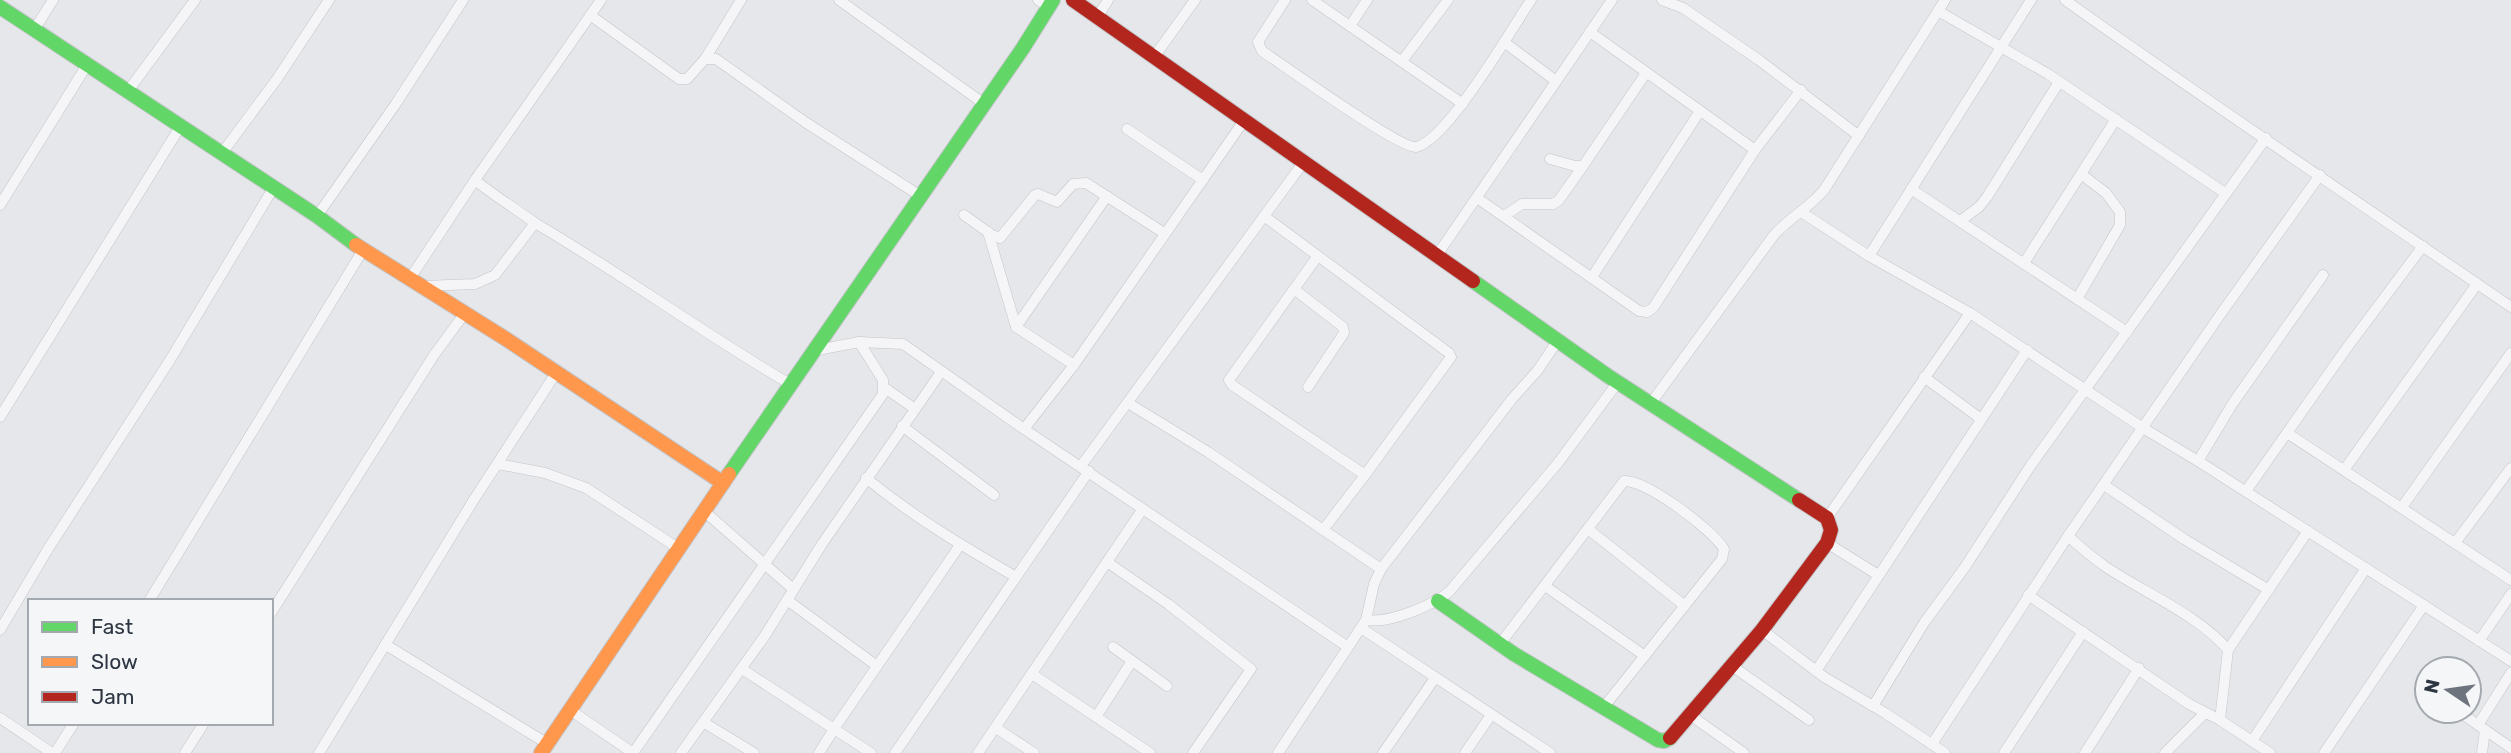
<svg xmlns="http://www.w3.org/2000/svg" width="2511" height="753" viewBox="0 0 2511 753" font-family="Rubik,sans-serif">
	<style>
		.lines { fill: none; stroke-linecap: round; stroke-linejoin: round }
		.street-casing { stroke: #c3c5c8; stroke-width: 11 }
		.fast-casing { stroke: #c3c5c8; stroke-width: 16 }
		.slow-casing { stroke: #c3c5c8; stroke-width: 16 }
		.jam-casing { stroke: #c3c5c8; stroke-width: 16 }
		.street { stroke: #f5f5f7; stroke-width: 10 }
		.fast { stroke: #63d668; stroke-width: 14 }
		.slow { stroke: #ff974d; stroke-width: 14 }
		.jam { stroke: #b3261e; stroke-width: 14 }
	</style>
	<rect width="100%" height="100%" fill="#e5e7ea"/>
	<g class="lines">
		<g class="street-casing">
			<g id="street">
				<polyline points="839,0 983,103"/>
				<polyline points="1038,0 1048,7"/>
				<path d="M1285 0 1258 42 1262 51C1283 65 1400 149 1416 147 1447 141 1512 28 1531 0"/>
				<polyline points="1312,0 1463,104"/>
				<polyline points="1662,0 1683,8 1759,60 1859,136"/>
				<path d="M2065 0C2212 105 2363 205 2511 307"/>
				<polyline points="1938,11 2048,74 2225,193"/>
				<polyline points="590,15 679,79 687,79 705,59 716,59 805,122 919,195"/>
				<polyline points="1098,16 1108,0"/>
				<polyline points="1350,26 1367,0"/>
				<polyline points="34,30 53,0"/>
				<polyline points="1590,32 1755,150 1801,90"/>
				<polyline points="1504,42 1556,81"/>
				<polyline points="1154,57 1195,0"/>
				<polyline points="705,59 741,0"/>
				<polyline points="1402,61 1448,0"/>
				<polyline points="128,91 195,0"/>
				<polyline points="1127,129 1203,180"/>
				<polyline points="222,153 277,79 329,0"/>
				<polyline points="1550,159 1575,166 1583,166 1646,73"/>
				<path d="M475 180C494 196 515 208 535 223 622 274 703 333 790 384"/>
				<polyline points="1911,189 2127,332"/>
				<polyline points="1477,198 1639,311 1647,312 1653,308 1755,150"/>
				<polyline points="0,205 87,65"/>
				<polyline points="1801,212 1869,256 1970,313 2143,428 2198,461 2511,661"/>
				<polyline points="964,215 992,235 1000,238 1035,195 1038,194 1057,202 1073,184 1086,183 1164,233"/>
				<polyline points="317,216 395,105 463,0"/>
				<polyline points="1264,216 1449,353 1451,357 1365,475"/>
				<polyline points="1504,216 1522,204 1553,204 1559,200 1583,166"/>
				<polyline points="1960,221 1979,207 1987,197 2059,82"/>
				<polyline points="988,232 1016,327 1074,365"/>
				<polyline points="1437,255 1612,0"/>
				<polyline points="1869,256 2031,0"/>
				<polyline points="1317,257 1229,380 1232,385 1365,475 1323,530"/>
				<polyline points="2024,263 2116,119"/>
				<polyline points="1592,277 1700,111"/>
				<polyline points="409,280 475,180 601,0"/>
				<polyline points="423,286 475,284 495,275 535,223"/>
				<polyline points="1294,289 1343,327 1344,333 1308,387"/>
				<polyline points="2077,299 2120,225 2120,212 2106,193 2081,174"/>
				<polyline points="1016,327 1107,196"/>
				<polyline points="812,351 859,342 903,344 1024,429 1348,647"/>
				<polyline points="1924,377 1981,419"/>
				<polyline points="885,388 915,409"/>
				<polyline points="1128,403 1208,452 1381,569"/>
				<path d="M1651 403 1774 235C1789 218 1809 208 1824 190L1945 0"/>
				<polyline points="0,417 180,127"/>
				<polyline points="902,426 994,495"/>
				<polyline points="1024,429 1074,365 1243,122"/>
				<polyline points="2287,433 2511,580"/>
				<polyline points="2198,461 2233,403 2323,275"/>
				<polyline points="498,464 545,473 586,488 678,548"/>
				<polyline points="1081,466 1303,163"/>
				<polyline points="2344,470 2477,284"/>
				<path d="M866 478C915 518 961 545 1016 577"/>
				<polyline points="2104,485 2184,539 2269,590"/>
				<polyline points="2246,491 2346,349 2423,246"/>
				<polyline points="2402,507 2511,353"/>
				<polyline points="704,511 793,589"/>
				<polyline points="1827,518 1970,313"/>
				<polyline points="1588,529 1685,606"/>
				<path d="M2068 536C2080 547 2093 558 2106 567 2143 592 2200 616 2228 650L2220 720"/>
				<polyline points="1827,543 1878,575"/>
				<polyline points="2455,543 2511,468"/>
				<polyline points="1107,562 1168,604 1251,669 1193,753"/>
				<polyline points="1545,586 1645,656"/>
				<polyline points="2028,595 2189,704 2220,720 2270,753"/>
				<polyline points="787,600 877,666"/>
				<polyline points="149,601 363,250"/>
				<polyline points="271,613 434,355 465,313"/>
				<path d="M1366 620C1389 624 1431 606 1449 592L1558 463 1618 382"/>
				<polyline points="1361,628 1550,753"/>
				<polyline points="0,630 48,549 170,360 274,187"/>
				<polyline points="1762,630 1824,677 1885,713 1945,753"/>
				<polyline points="2479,641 2511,594"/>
				<path d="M1500 644 1624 481C1645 479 1713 530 1724 549L1722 559 1603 708"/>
				<polyline points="386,645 548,744"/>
				<polyline points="1113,647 1167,686"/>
				<polyline points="2228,650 2308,531"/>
				<polyline points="1732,666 1809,720"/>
				<polyline points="742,669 834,729 960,545"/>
				<polyline points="1816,671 2027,350"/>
				<polyline points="1032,674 1150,753"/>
				<polyline points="1873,706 1924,623 1965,567 2031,465 2266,138"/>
				<polyline points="570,710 633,753"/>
				<polyline points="2458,711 2511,748"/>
				<polyline points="1690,715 1744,753"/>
				<polyline points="1096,717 1132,661"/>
				<polyline points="0,718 52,753"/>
				<polyline points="703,722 754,753"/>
				<polyline points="2478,725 2511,673"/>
				<polyline points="996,728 1034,753"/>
				<polyline points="2252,741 2366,568"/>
				<polyline points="1932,744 2068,536 2220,315 2320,175"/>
				<polyline points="55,753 74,723"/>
				<polyline points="185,753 204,723"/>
				<polyline points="319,753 473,501 556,373"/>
				<polyline points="633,753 883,394 883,380 859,342"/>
				<polyline points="681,753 764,637 822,544 941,372"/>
				<polyline points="819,753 834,729 871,753"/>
				<polyline points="895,753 1089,471"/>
				<polyline points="978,753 1142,510"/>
				<polyline points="1278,753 1366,620 1374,584 1381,569 1512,399 1538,370 1558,340"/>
				<polyline points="1383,753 1435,678"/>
				<polyline points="1465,753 1491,715"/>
				<polyline points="2004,753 2083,632"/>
				<polyline points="2085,753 2139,668"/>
				<polyline points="2165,753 2205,713"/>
				<polyline points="2324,753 2424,605"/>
				<polyline points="2482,753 2485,730"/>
			</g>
		</g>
		<g class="fast-casing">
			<g id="fast">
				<polyline points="0,7 317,216 356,245"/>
				<polyline points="1473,281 1608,376 1799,500"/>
				<polyline points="729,474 1023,48 1053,0"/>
				<polyline points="1438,601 1514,654 1658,740 1664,741 1670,738"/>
			</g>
		</g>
		<g class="slow-casing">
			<g id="slow">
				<polyline points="356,245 506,339 723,483"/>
				<polyline points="541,753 729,474"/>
			</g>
		</g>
		<g class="jam-casing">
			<g id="jam">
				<polyline points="1073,0 1473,281"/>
				<polyline points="1670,738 1762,630 1827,543 1831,530 1827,518 1799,500"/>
			</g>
		</g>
		<use href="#street" class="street"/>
		<use href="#fast" class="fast"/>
		<use href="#slow" class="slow"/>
		<use href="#jam" class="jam"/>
	</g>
	<rect x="28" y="599" width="245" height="126" fill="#f4f6f8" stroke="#a4a9af" stroke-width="2"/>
	<rect x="42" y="622" width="35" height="10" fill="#63d668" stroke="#a4a9af" stroke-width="2"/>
	<text x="91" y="634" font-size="21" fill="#2d3642">Fast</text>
	<rect x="42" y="657" width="35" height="10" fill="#ff974d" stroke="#a4a9af" stroke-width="2"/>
	<text x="91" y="669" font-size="21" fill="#2d3642">Slow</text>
	<rect x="42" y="692" width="35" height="10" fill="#b3261e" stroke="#a4a9af" stroke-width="2"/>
	<text x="91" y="704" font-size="21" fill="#2d3642">Jam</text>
	<g transform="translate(2448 690) rotate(283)"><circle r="33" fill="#f4f6f8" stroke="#a4a9af" stroke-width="2"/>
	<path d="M0-5L12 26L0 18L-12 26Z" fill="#6d747d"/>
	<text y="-10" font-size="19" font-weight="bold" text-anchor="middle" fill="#2d3642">N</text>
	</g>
</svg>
